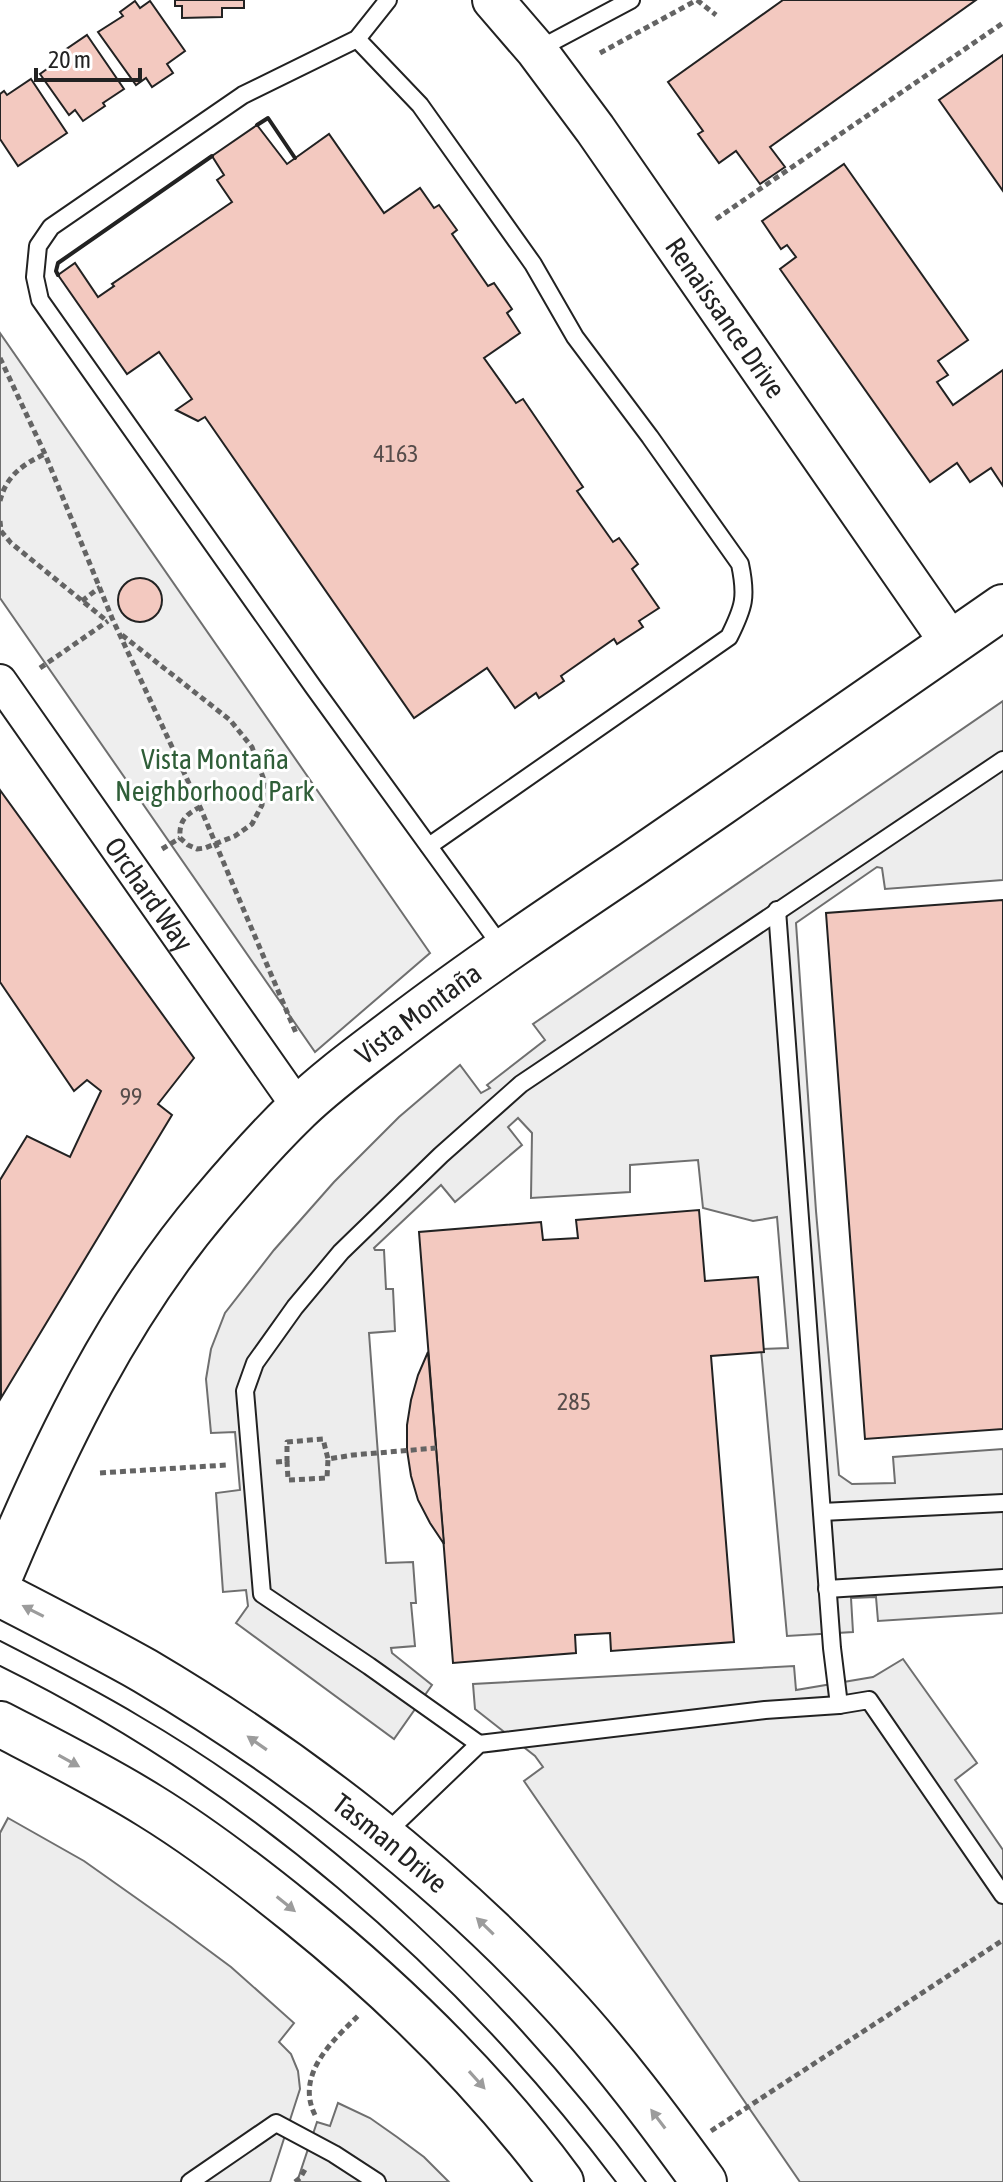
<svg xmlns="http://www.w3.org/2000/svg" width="1003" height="2182" viewBox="0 0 1003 2182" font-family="'Asap Condensed',sans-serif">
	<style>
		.green { fill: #eee; stroke: #6f6f6f; stroke-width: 2 }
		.parking { fill: #ededed; stroke: #6f6f6f; stroke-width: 2 }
		.building { fill: #f3c9c0; stroke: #222; stroke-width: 2 }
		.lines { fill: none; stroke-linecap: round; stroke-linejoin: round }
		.service-casing { stroke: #222; stroke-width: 20 }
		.minor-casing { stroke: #222; stroke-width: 36 }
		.tertiary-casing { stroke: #222; stroke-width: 44 }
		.secondary-casing { stroke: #222; stroke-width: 48 }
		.primary-casing { stroke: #222; stroke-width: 48 }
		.path { stroke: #646464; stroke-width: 5; stroke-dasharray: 6 4; stroke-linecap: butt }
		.service { stroke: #fff; stroke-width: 16 }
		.minor { stroke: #fff; stroke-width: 32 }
		.tertiary { stroke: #fff; stroke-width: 40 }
		.secondary { stroke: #fff; stroke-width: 44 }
		.primary { stroke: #fff; stroke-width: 44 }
		.tram { stroke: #222; stroke-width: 2 }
		.wall { stroke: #222; stroke-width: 4 }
		.oneway { fill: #9c9c9c }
		.labels { text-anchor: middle; stroke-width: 6; stroke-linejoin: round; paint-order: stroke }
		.number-label { font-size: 24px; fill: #564c4a }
		.street-label { font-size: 28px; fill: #222; stroke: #fff }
		.park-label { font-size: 28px; fill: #2f5e38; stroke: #fff }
	</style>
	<rect width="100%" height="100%" fill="#fff"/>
	<polygon class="green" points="0,333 430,953 315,1052 0,598"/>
	<g class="parking">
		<polygon points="1003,701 1003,880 885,889 882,868 877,867 796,923 816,1211 839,1475 852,1484 895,1483 893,1457 1003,1449 1003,1613 878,1621 876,1597 851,1598 853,1632 787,1636 761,1349 788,1348 777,1217 753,1221 703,1208 698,1160 630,1165 630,1192 531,1198 532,1133 518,1118 508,1127 522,1145 455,1202 441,1185 374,1248 375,1250 384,1250 386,1289 393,1289 395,1331 369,1333 386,1563 413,1562 416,1603 411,1603 415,1646 391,1648 392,1653 432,1685 394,1739 236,1623 248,1606 246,1590 223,1592 216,1493 240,1490 235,1432 211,1433 206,1379 211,1349 225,1313 274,1250 334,1182 399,1117 460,1065 481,1093 490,1088 487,1085 545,1040 533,1024"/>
		<polygon points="903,1659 977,1763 955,1780 1003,1850 1003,2182 800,2182 524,1781 543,1767 535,1756 475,1709 473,1684 794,1666 796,1690 873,1677"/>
		<polygon points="8,1818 84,1861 173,1924 231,1967 294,2023 279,2042 291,2054 298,2071 300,2089 270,2182 0,2182 0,1833"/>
		<polygon points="338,2103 370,2118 397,2137 424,2157 449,2182 297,2182 317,2122 330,2126"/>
	</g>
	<g class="building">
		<polygon points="175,0 244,0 244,8 222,8 222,17 182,18 182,6 175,6"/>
		<polygon points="783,0 976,0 770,147 785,167 760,184 736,151 719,163 698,134 703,131 668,82"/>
		<polygon points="135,1 140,8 150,1 185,51 167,64 173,73 152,87 146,78 136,85 98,32 123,16 120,12"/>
		<polygon points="87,35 124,89 103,103 105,106 83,121 75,110 69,115 40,74 58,61 63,67 70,62 62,52"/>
		<polygon points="1003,55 1003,191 939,100"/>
		<polygon points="31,79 67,133 18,166 0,139 0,94 4,91 7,95"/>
		<polygon points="257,125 287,164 329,134 384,213 420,188 434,208 439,205 457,230 452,234 488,286 494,283 512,309 507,313 520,333 484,358 516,403 523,399 583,487 577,491 613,542 619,538 638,564 632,569 659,608 639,621 643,627 617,644 614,639 561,676 564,681 539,698 536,693 515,708 487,668 414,718 205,417 198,421 176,410 192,399 159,352 127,374 58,275 75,263 98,297 114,286 112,284 232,202 217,180 224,175 212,156"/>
		<polygon points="844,164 968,340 938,361 948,375 937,382 953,405 1003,370 1003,486 991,468 970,482 957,463 930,482 780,269 796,257 787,245 781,249 762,221"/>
		<circle cx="140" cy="600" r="22"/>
		<polygon points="0,790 194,1058 158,1104 172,1115 1,1398 0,1180 27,1136 70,1157 101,1091 87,1080 74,1091 0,982"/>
		<polygon points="1003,900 1003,1429 865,1439 826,913"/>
		<polygon points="699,1210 705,1281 758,1277 764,1352 711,1356 734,1642 611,1651 610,1633 575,1635 576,1653 453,1663 419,1232 541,1222 543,1240 578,1238 576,1220"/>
		<polygon points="428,1352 444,1544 430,1523 418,1500 411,1476 407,1450 407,1425 411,1400 418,1375"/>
	</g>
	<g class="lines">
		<g class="service-casing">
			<g id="service">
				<polyline points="388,0 357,39 243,95 51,227 38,246 35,277 40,300 314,688 504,950"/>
				<path d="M357 39 420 105 533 264 575 337 650 437 740 564C747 597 744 607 729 637L429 846"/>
				<polyline points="537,50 631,0"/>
				<polyline points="777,910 832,1648 839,1705"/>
				<polyline points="822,1512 1003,1503"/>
				<polyline points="827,1589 1003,1578"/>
				<polyline points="479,1744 369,1666 262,1594 245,1391 255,1363 295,1307 341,1252 441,1155 521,1084 1003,760"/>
				<polyline points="385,1834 479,1744 765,1710 839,1705 869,1700 1003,1895"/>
				<polyline points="190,2182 276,2123 334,2154 377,2182"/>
			</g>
		</g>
		<g class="minor-casing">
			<g id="minor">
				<path id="s1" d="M0 681 299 1108"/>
			</g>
		</g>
		<g class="tertiary-casing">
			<g id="tertiary">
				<path id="s2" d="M493 0 537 51 595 129 951 643"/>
			</g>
		</g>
		<g class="secondary-casing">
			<g id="secondary">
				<path id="s3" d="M0 1576C55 1445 118 1313 211 1204 238 1172 267 1139 298 1109 328 1080 364 1054 398 1028 474 970 553 917 632 864 756 779 879 693 1003 607"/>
			</g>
		</g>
		<g class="primary-casing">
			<g id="primary">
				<path id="s4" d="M0 1594C48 1619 97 1644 145 1671 294 1759 443 1874 561 2002 613 2058 659 2120 704 2182"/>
				<path d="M0 1724C50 1750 102 1776 150 1806 202 1838 250 1875 297 1913 395 1992 486 2081 561 2182"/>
			</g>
		</g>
		<g class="path">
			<polyline points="697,0 716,15"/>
			<polyline points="600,53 697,0"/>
			<polyline points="716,219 1003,23"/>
			<polyline points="0,358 45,454 112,618 200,807 296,1033"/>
			<path d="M0 501C6 476 23 464 45 454"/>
			<polyline points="0,521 1,531 11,543 107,621"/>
			<polyline points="82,601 100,587"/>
			<path d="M122 635 230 720 252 747 264 780 262 805 252 824 235 836 205 848 197 849 188 845 180 838C179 821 185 815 200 807"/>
			<polyline points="40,668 108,621"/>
			<polyline points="162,849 180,838"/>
			<polyline points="287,1461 288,1480 327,1478 328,1459"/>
			<polyline points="276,1462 287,1461 287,1442 323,1439 328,1459 353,1455 436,1448"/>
			<polyline points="100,1473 226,1465"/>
			<path d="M315 2115C295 2075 332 2041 359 2015"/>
			<polyline points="711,2131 1003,1940"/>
			<polyline points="295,2182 300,2178 306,2168"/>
		</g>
		<use href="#service" class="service"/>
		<use href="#minor" class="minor"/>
		<use href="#tertiary" class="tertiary"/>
		<use href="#secondary" class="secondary"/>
		<use href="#primary" class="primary"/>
		<g class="tram">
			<path d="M0 1641C47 1665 94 1689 139 1716 336 1831 511 2000 646 2182"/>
			<path d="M0 1666C243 1786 453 1966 616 2182"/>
		</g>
		<g class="wall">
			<polyline points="257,125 268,118 295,158"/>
			<polyline points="58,275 56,271 58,263 212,156"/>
		</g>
	</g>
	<defs><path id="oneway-solid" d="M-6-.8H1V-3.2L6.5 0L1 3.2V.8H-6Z" transform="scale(2)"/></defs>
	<g class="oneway">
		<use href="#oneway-solid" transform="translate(33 1611) rotate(-153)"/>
		<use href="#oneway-solid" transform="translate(257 1743) rotate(-145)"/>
		<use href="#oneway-solid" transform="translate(69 1761) rotate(29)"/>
		<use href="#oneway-solid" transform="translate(286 1904) rotate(39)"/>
		<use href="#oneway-solid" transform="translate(485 1926) rotate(-136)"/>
		<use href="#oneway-solid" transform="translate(477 2080) rotate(48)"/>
		<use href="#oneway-solid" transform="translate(658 2119) rotate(-127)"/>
	</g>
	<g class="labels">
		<g class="number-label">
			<text x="396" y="462">4163</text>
			<text x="131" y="1105">99</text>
			<text x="574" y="1410">285</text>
		</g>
		<g class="street-label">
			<text dy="10" stroke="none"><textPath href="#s2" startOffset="394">Renaissance Drive</textPath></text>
			<text dy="10" stroke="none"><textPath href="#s1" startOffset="260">Orchard Way</textPath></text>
			<text dy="10" stroke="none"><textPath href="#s3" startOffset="712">Vista Montaña</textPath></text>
			<text dy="10" stroke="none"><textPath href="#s4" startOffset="464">Tasman Drive</textPath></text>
		</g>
		<g class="park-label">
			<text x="215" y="769">Vista Montaña<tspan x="215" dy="32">Neighborhood Park</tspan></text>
		</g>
	</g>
	<path d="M36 68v12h104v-12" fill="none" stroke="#222222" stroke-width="4"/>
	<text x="48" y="68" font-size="24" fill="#222222" stroke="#ffffff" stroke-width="6" paint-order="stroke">20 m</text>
</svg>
